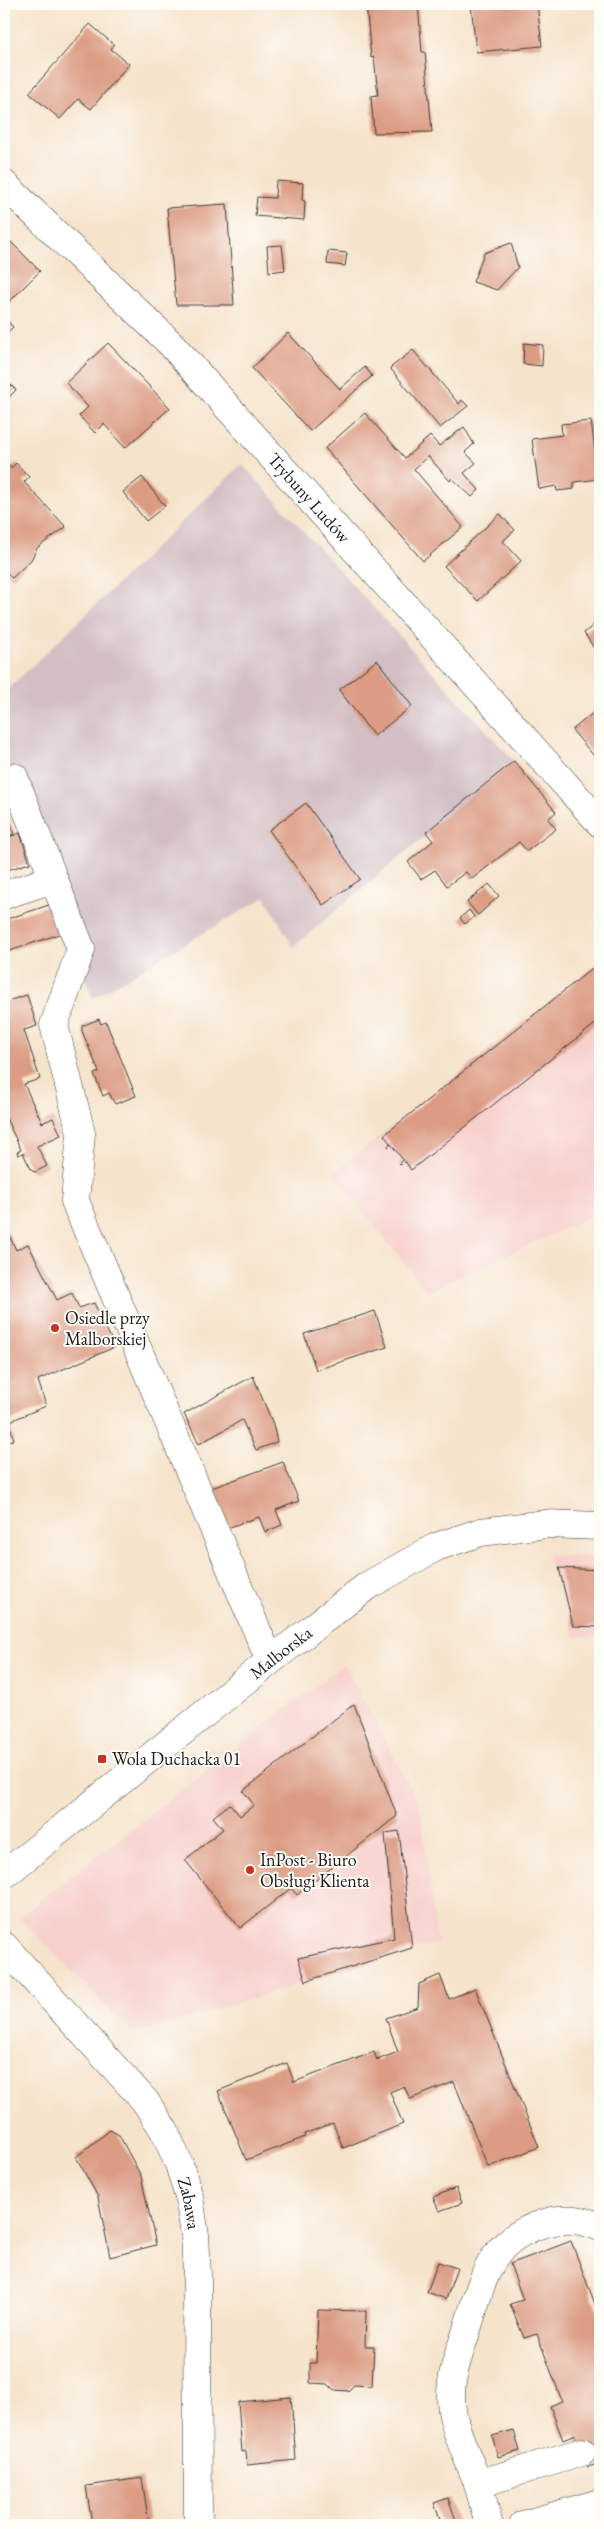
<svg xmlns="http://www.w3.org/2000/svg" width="604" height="2529" viewBox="0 0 604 2529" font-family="'EB Garamond',serif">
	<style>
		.built { fill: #f7d0cc }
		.industrial { fill: #d2bec3 }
		.building { fill: #dc9b83 }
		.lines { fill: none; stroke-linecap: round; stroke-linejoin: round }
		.minor-casing { stroke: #3d3a36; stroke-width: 29 }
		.minor { stroke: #fff; stroke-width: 28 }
		.poi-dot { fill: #c8321e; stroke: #fdfcf7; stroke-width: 2 }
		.labels { text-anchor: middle; stroke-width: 4; stroke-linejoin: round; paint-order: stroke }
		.street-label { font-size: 18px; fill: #1c1c1c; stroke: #fdfcf7 }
		.poi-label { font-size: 18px; fill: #1c1c1c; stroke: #fdfcf7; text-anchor: start }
	</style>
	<rect width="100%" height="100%" fill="#fdfcf7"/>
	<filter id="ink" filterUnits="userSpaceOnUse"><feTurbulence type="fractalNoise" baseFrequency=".02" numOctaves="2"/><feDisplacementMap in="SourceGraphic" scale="10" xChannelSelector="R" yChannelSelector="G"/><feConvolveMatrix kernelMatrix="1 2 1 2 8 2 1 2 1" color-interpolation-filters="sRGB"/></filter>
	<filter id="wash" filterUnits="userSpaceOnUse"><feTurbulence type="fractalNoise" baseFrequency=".0096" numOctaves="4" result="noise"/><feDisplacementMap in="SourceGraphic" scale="20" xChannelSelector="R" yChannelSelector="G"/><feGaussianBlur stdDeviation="1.12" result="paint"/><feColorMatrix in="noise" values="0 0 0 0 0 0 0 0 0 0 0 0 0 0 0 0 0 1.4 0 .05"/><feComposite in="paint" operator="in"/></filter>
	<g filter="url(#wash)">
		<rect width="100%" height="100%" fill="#f6e3cb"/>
		<g class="built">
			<polygon points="600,962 600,1148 596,1149 600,1173 600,1212 427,1292 333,1173"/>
			<polygon points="547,1555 600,1557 600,1637 575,1636"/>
			<polygon points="344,1664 420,1806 437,1943 133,2034 19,1917"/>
		</g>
		<polygon class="industrial" points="242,464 514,761 293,947 265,897 93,998 4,777 4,693"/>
		<g id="blocks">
			<g class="building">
				<polygon points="366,4 418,4 422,52 425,52 432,132 374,133 371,96 378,95 374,57 371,58"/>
				<polygon points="471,4 537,4 542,46 476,52"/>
				<polygon points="90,24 114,45 111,49 129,64 91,109 78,99 60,119 29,93"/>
				<polygon points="276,181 303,183 302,200 305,201 304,220 255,216 257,197 275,198"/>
				<polygon points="227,204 234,305 176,305 167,208"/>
				<polygon points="4,235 40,271 4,307"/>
				<polygon points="511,243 518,267 497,290 473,282 484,253"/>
				<polygon points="282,245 285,270 269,272 267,246"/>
				<polygon points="328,251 347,253 345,266 327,264"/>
				<polygon points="4,317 13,327 4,336"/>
				<polygon points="288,333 340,389 365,367 372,376 310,431 252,368"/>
				<polygon points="108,343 170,408 125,448 104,424 95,433 79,416 88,407 66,383"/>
				<polygon points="524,343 543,345 542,366 523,364"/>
				<polygon points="413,350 459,404 462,400 468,406 440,428 390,368"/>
				<polygon points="4,378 16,390 4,402"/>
				<polygon points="365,413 405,458 430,436 439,446 464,427 474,444 465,452 476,463 464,473 479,490 472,497 452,478 450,481 428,456 414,469 463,527 423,561 325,448"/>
				<polygon points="591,421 599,479 574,482 574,489 557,491 556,486 539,489 532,439 562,435 561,424"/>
				<polygon points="4,460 11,468 16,463 29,477 24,482 66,527 37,548 31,560 12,578 4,570"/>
				<polygon points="142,477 165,506 146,521 123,492"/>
				<polygon points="500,514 515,530 503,541 521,561 478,601 444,566"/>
				<polygon points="596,623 600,627 600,657 584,633"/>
				<polygon points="377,660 412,706 374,736 339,690"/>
				<polygon points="599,708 600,710 600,757 597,754 594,756 572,730"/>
				<polygon points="514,761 556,812 548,819 556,829 527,851 519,842 472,879 466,872 447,886 435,870 421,879 408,862 433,841 426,832"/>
				<polygon points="306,803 360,879 323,905 269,830"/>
				<polygon points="9,818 14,834 4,838 4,820"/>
				<polygon points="20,833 30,863 4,871 4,839"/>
				<polygon points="489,884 499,896 478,915 467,902"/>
				<polygon points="58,902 68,931 4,953 4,920"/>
				<polygon points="469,910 474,917 465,924 460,918"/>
				<polygon points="600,962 600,1020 411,1170 405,1161 401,1165 399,1163 403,1160 391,1144 388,1147 390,1143 384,1135"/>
				<polygon points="27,995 37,1026 24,1030 40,1079 24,1084 42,1123 53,1118 61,1135 37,1146 47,1166 35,1172 32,1171 23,1153 18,1155 17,1152 21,1150 4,1114 4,1002"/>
				<polygon points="99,1019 101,1024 106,1022 136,1096 115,1104 109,1093 103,1096 94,1074 99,1072 82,1031 82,1026"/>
				<polygon points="4,1224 16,1250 28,1244 57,1300 72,1293 79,1308 94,1303 115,1347 38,1380 46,1406 8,1422 14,1439 4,1444"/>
				<polygon points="375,1311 387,1347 316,1370 304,1334"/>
				<polygon points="253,1376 273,1424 277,1442 256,1450 242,1420 199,1444 184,1414"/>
				<polygon points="283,1462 299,1501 276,1510 282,1525 265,1532 259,1517 224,1529 209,1489"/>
				<polygon points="559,1568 600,1570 600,1627 573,1626"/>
				<polygon points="354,1704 397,1816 297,1895 291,1888 240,1928 185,1860 223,1829 213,1817 230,1804 240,1816 254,1805 243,1791"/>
				<polygon points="399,1831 412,1948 306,1981 298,1958 394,1938 385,1833"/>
				<polygon points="440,1975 449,1999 475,1988 539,2147 488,2167 454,2082 410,2099 404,2086 390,2092 403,2124 343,2148 333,2123 304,2134 305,2137 246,2160 218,2091 287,2063 294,2082 374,2052 377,2060 398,2052 386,2018 418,2007 419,1984"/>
				<polygon points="110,2130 119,2135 141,2176 156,2245 110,2257 98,2197 76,2157"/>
				<polygon points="456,2188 462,2203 439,2211 433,2197"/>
				<polygon points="571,2241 600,2317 600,2463 588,2467 575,2435 563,2440 550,2406 562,2401 537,2334 524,2338 510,2304 523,2300 510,2264"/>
				<polygon points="438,2262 457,2268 446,2299 427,2292"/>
				<polygon points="318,2310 366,2311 365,2346 374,2346 372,2386 354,2385 348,2391 334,2390 328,2384 310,2383 310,2363 316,2363"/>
				<polygon points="291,2397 296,2460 247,2465 246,2451 242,2452 238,2402"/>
				<polygon points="514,2430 520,2451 498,2457 492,2436"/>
				<polygon points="142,2478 149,2525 92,2525 86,2486"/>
				<polygon points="448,2498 457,2523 442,2525 434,2503"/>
			</g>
		</g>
	</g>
	<g filter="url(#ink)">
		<use href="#blocks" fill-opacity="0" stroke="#3d3a36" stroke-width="1"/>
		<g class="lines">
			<g class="minor-casing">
				<g id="minor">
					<path id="s1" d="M4 184 171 344 600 823"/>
					<polyline points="4,780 14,777 81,949 54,1025 81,1133 75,1201 270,1661"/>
					<polyline points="4,895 53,879"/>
					<path id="s2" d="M4 1875 270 1661 367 1586 436 1547 481 1532 546 1524 600 1526"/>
					<path id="s3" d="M4 1946 145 2101 164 2130 179 2164 189 2197 195 2235 197 2274 198 2525"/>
					<polyline points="478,2484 582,2452"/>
					<path d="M489 2525C485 2511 482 2496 477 2481 467 2454 450 2424 451 2395 451 2372 461 2350 467 2329 483 2280 488 2241 542 2224 562 2217 580 2218 600 2227"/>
					<polyline points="523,2525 600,2503"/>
				</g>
			</g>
			<use href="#minor" class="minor"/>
		</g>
	</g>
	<g class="poi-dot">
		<circle cx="55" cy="1328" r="5"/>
		<rect x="97" y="1754" width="10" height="10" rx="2.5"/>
		<circle cx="250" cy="1870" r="5"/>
	</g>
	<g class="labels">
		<g class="street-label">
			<text dy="6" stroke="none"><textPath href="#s1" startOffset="438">Trybuny Ludów</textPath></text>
			<text dy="6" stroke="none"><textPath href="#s2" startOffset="355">Malborska</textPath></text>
			<text dy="6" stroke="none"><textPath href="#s3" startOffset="322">Zabawa</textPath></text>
		</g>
		<g class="poi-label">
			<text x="65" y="1324">Osiedle przy<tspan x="65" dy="21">Malborskiej</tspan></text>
			<text x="112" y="1765">Wola Duchacka 01</text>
			<text x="260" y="1866">InPost - Biuro<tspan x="260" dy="21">Obsługi Klienta</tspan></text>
		</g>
	</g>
	<rect width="604" height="2529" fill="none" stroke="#fdfcf7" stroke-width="20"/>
</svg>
